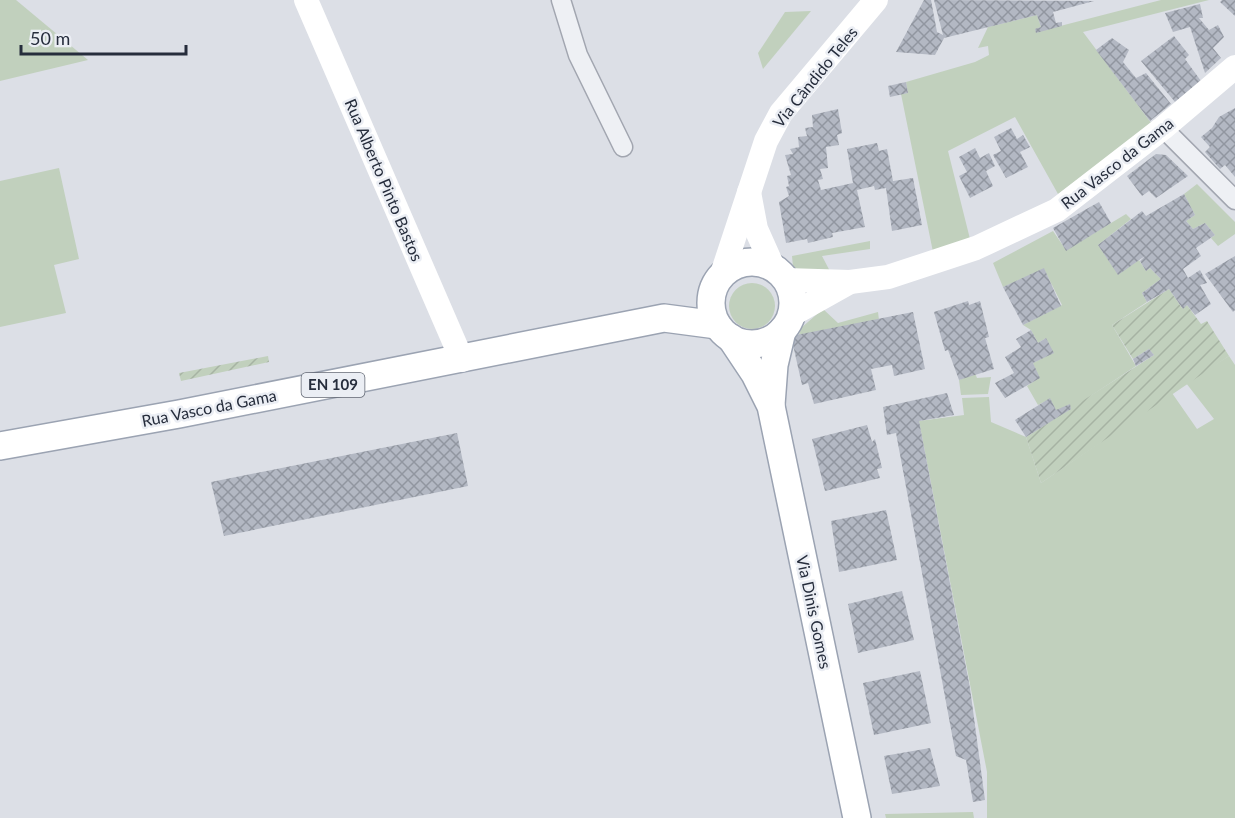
<svg xmlns="http://www.w3.org/2000/svg" width="1235" height="818" viewBox="0 0 1235 818" font-family="Lato,sans-serif">
	<style>
		.grass { fill: #c1d0bd }
		.garden { fill: url(#garden-furrows) }
		.building { fill: url(#building-cross-hatch) }
		.lines { fill: none; stroke-linecap: round; stroke-linejoin: round }
		.street-casing { stroke: #a2a6b0; stroke-width: 21 }
		.primary-casing { stroke: #9ba3b2; stroke-width: 30 }
		.street { stroke: #eef0f4; stroke-width: 18 }
		.secondary { stroke: #fff; stroke-width: 24 }
		.primary { stroke: #fff; stroke-width: 27 }
		.labels { text-anchor: middle; stroke-width: 5; stroke-linejoin: round; paint-order: stroke }
		.shield { fill: #ebeef4; stroke: #616773; stroke-width: 1.5 }
		.shield-label { font-size: 15px; font-weight: bold; fill: #262d3c }
		.street-label { font-size: 16px; fill: #262d3c; stroke: #ebeef4 }
	</style>
	<defs>
		<pattern id="garden-furrows" width="10" height="10" patternUnits="userSpaceOnUse" patternTransform="scale(1.5)"><rect width="10" height="10" fill="#c1d0bd"/><path d="M-1 1l2-2M0 10L10 0M9 11l2-2" fill="none" stroke="#a6b3a3"/></pattern>
		<pattern id="building-cross-hatch" width="8" height="8" patternUnits="userSpaceOnUse" patternTransform="scale(1.5)"><rect width="8" height="8" fill="#b3b8c3"/><path d="M0 0l8 8M0 8l8-8" fill="none" stroke="#9196a0"/></pattern>
	</defs>
	<rect width="100%" height="100%" fill="#dcdfe6"/>
	<g class="grass">
		<polygon points="0,0 16,0 88,60 0,81"/>
		<polygon points="1161,0 1209,0 1083,32 1152,124 1058,194 1015,117 948,151 970,239 933,252 901,94 908,93 906,82 975,62 989,55 988,46 978,48 988,27 1037,15 1041,27 1036,29 1037,32"/>
		<polygon points="811,11 763,69 758,53 785,12"/>
		<polygon points="59,168 79,259 54,265 66,313 0,327 0,181"/>
		<polygon points="1197,184 1235,222 1235,234 1218,246 1211,238 1215,235 1205,223 1193,229 1186,221 1195,215 1184,194"/>
		<polygon points="1126,214 1131,219 1098,245 1118,274 1139,260 1146,271 1150,268 1161,279 1142,293 1147,302 1112,325 1136,366 1071,409 1056,410 1050,399 1038,405 1027,386 1039,378 1033,363 1053,353 1046,338 1038,343 1031,330 1023,325 1062,305 1044,269 1003,287 993,263 1053,231 1066,250"/>
		<polygon points="870,241 870,249 822,256 833,277 806,273 793,267 792,256"/>
		<circle cx="752" cy="306" r="23"/>
		<polygon points="823,309 838,323 878,312 879,320 799,335 801,328"/>
		<polygon points="1229,356 1235,365 1235,818 987,818 987,772 919,421 964,415 962,398 989,397 991,422 1026,437 1041,483 1172,393 1197,429 1214,419 1186,383"/>
		<polygon points="975,373 977,378 991,377 988,394 961,395 959,380"/>
		<polygon points="973,812 974,818 886,818 885,814"/>
	</g>
	<g class="garden">
		<polygon points="1169,289 1182,308 1187,305 1201,324 1207,321 1229,356 1041,483 1026,437 1154,355 1149,349 1133,359 1112,325"/>
		<polygon points="268,356 269,362 181,381 179,373"/>
	</g>
	<g class="building">
		<polygon points="924,0 931,0 937,32 943,35 934,0 1094,1 1053,12 1056,23 1062,22 1062,26 1036,33 1035,29 1041,27 1037,15 944,38 935,55 896,52"/>
		<polygon points="1222,0 1235,0 1235,16 1220,2"/>
		<polygon points="1200,4 1203,18 1199,18 1209,30 1218,25 1224,37 1213,48 1221,58 1205,73 1190,27 1173,32 1165,13"/>
		<polygon points="1174,36 1189,55 1185,59 1201,81 1175,102 1141,61"/>
		<polygon points="1112,38 1129,50 1123,62 1136,78 1146,73 1171,104 1150,121 1096,50"/>
		<polygon points="906,82 908,93 890,97 888,86"/>
		<polygon points="1235,108 1235,177 1225,165 1220,169 1205,152 1210,147 1201,137 1212,128 1219,117"/>
		<polygon points="838,109 842,133 837,135 839,145 826,147 828,168 820,169 823,179 818,180 821,190 853,183 847,149 877,143 879,151 887,149 893,181 913,178 922,225 892,231 886,188 875,190 874,186 857,190 865,227 832,233 833,237 808,243 807,239 786,243 779,202 789,196 786,187 789,186 787,176 791,175 785,155 793,154 790,149 799,147 798,137 807,136 805,128 813,127 812,115"/>
		<polygon points="1011,128 1017,139 1023,135 1030,147 1020,152 1028,167 1006,178 993,155 1001,151 994,137"/>
		<polygon points="975,148 980,158 989,153 995,166 986,171 993,186 970,198 959,176 967,172 959,157"/>
		<polygon points="1156,154 1166,155 1188,176 1156,198 1149,191 1142,196 1127,176"/>
		<polygon points="1184,194 1195,215 1186,221 1193,229 1205,223 1215,235 1196,248 1201,256 1183,269 1188,278 1200,270 1207,283 1200,285 1211,304 1195,315 1187,305 1183,309 1169,289 1147,302 1142,293 1161,279 1150,268 1146,271 1140,261 1145,256 1118,275 1098,245 1142,211 1146,216"/>
		<polygon points="1099,202 1111,223 1066,251 1053,228"/>
		<polygon points="1235,256 1235,310 1233,312 1205,274"/>
		<polygon points="1044,268 1061,306 1023,325 1003,287"/>
		<polygon points="968,301 969,305 980,301 989,337 985,338 994,369 959,380 948,350 945,351 934,312"/>
		<polygon points="913,312 925,369 894,376 892,365 871,369 876,390 814,404 808,383 802,385 791,336"/>
		<polygon points="1031,330 1038,343 1046,338 1054,353 1033,363 1040,378 1005,398 995,383 1014,373 1005,357 1021,347 1016,339"/>
		<polygon points="1149,349 1154,355 1136,366 1133,359"/>
		<polygon points="947,393 954,415 919,421 970,688 985,800 973,802 966,760 956,756 896,433 887,435 883,407"/>
		<polygon points="1050,398 1056,410 1070,404 1071,409 1026,437 1015,420"/>
		<polygon points="867,425 872,442 875,439 882,468 877,469 880,478 825,491 812,439"/>
		<polygon points="457,433 468,486 224,536 211,482"/>
		<polygon points="886,510 897,560 839,572 831,521"/>
		<polygon points="902,591 914,640 858,653 848,604"/>
		<polygon points="920,671 931,723 874,735 863,683"/>
		<polygon points="930,748 940,786 892,794 884,756"/>
	</g>
	<g class="lines">
		<g class="street-casing">
			<g id="street">
				<polyline points="561,0 578,55 623,147"/>
				<polyline points="1163,128 1235,200"/>
			</g>
		</g>
		<g class="primary-casing">
			<g id="primary">
				<circle cx="752" cy="303" r="41"/>
				<polyline points="731,338 755,374 771,406 857,818"/>
				<polyline points="771,405 774,365 782,331"/>
				<polyline points="0,446 179,414 664,318 717,325"/>
			</g>
		</g>
		<use href="#street" class="street"/>
		<g class="secondary">
			<polyline points="306,0 462,360"/>
			<polyline points="749,192 756,229 773,267"/>
			<polyline points="722,274 766,141 781,113 876,0"/>
			<polyline points="786,280 850,282 888,277 976,248 1057,210 1163,128 1235,67"/>
			<polyline points="791,315 850,282"/>
		</g>
		<use href="#primary" class="primary"/>
	</g>
	<g class="labels">
		<rect class="shield" x="301.5" y="373" width="63" height="24" rx="4.5"/>
		<g class="shield-label">
			<text x="333" y="390">EN 109</text>
		</g>
		<g class="street-label">
			<text transform="translate(815 77) rotate(-51)" y="6">Via Cândido Teles</text>
			<text transform="translate(1117 163) rotate(-38)" y="6">Rua Vasco da Gama</text>
			<text transform="translate(384 180) rotate(67)" y="6">Rua Alberto Pinto Bastos</text>
			<text transform="translate(209 408) rotate(-11)" y="6">Rua Vasco da Gama</text>
			<text transform="translate(814 612) rotate(78)" y="6">Via Dinis Gomes</text>
		</g>
	</g>
	<path d="M21 45v9h165v-9" fill="none" stroke="#262d3c" stroke-width="3"/>
	<text x="30" y="45" font-size="18" fill="#262d3c" stroke="#ebeef4" stroke-width="4.5" paint-order="stroke">50 m</text>
</svg>
